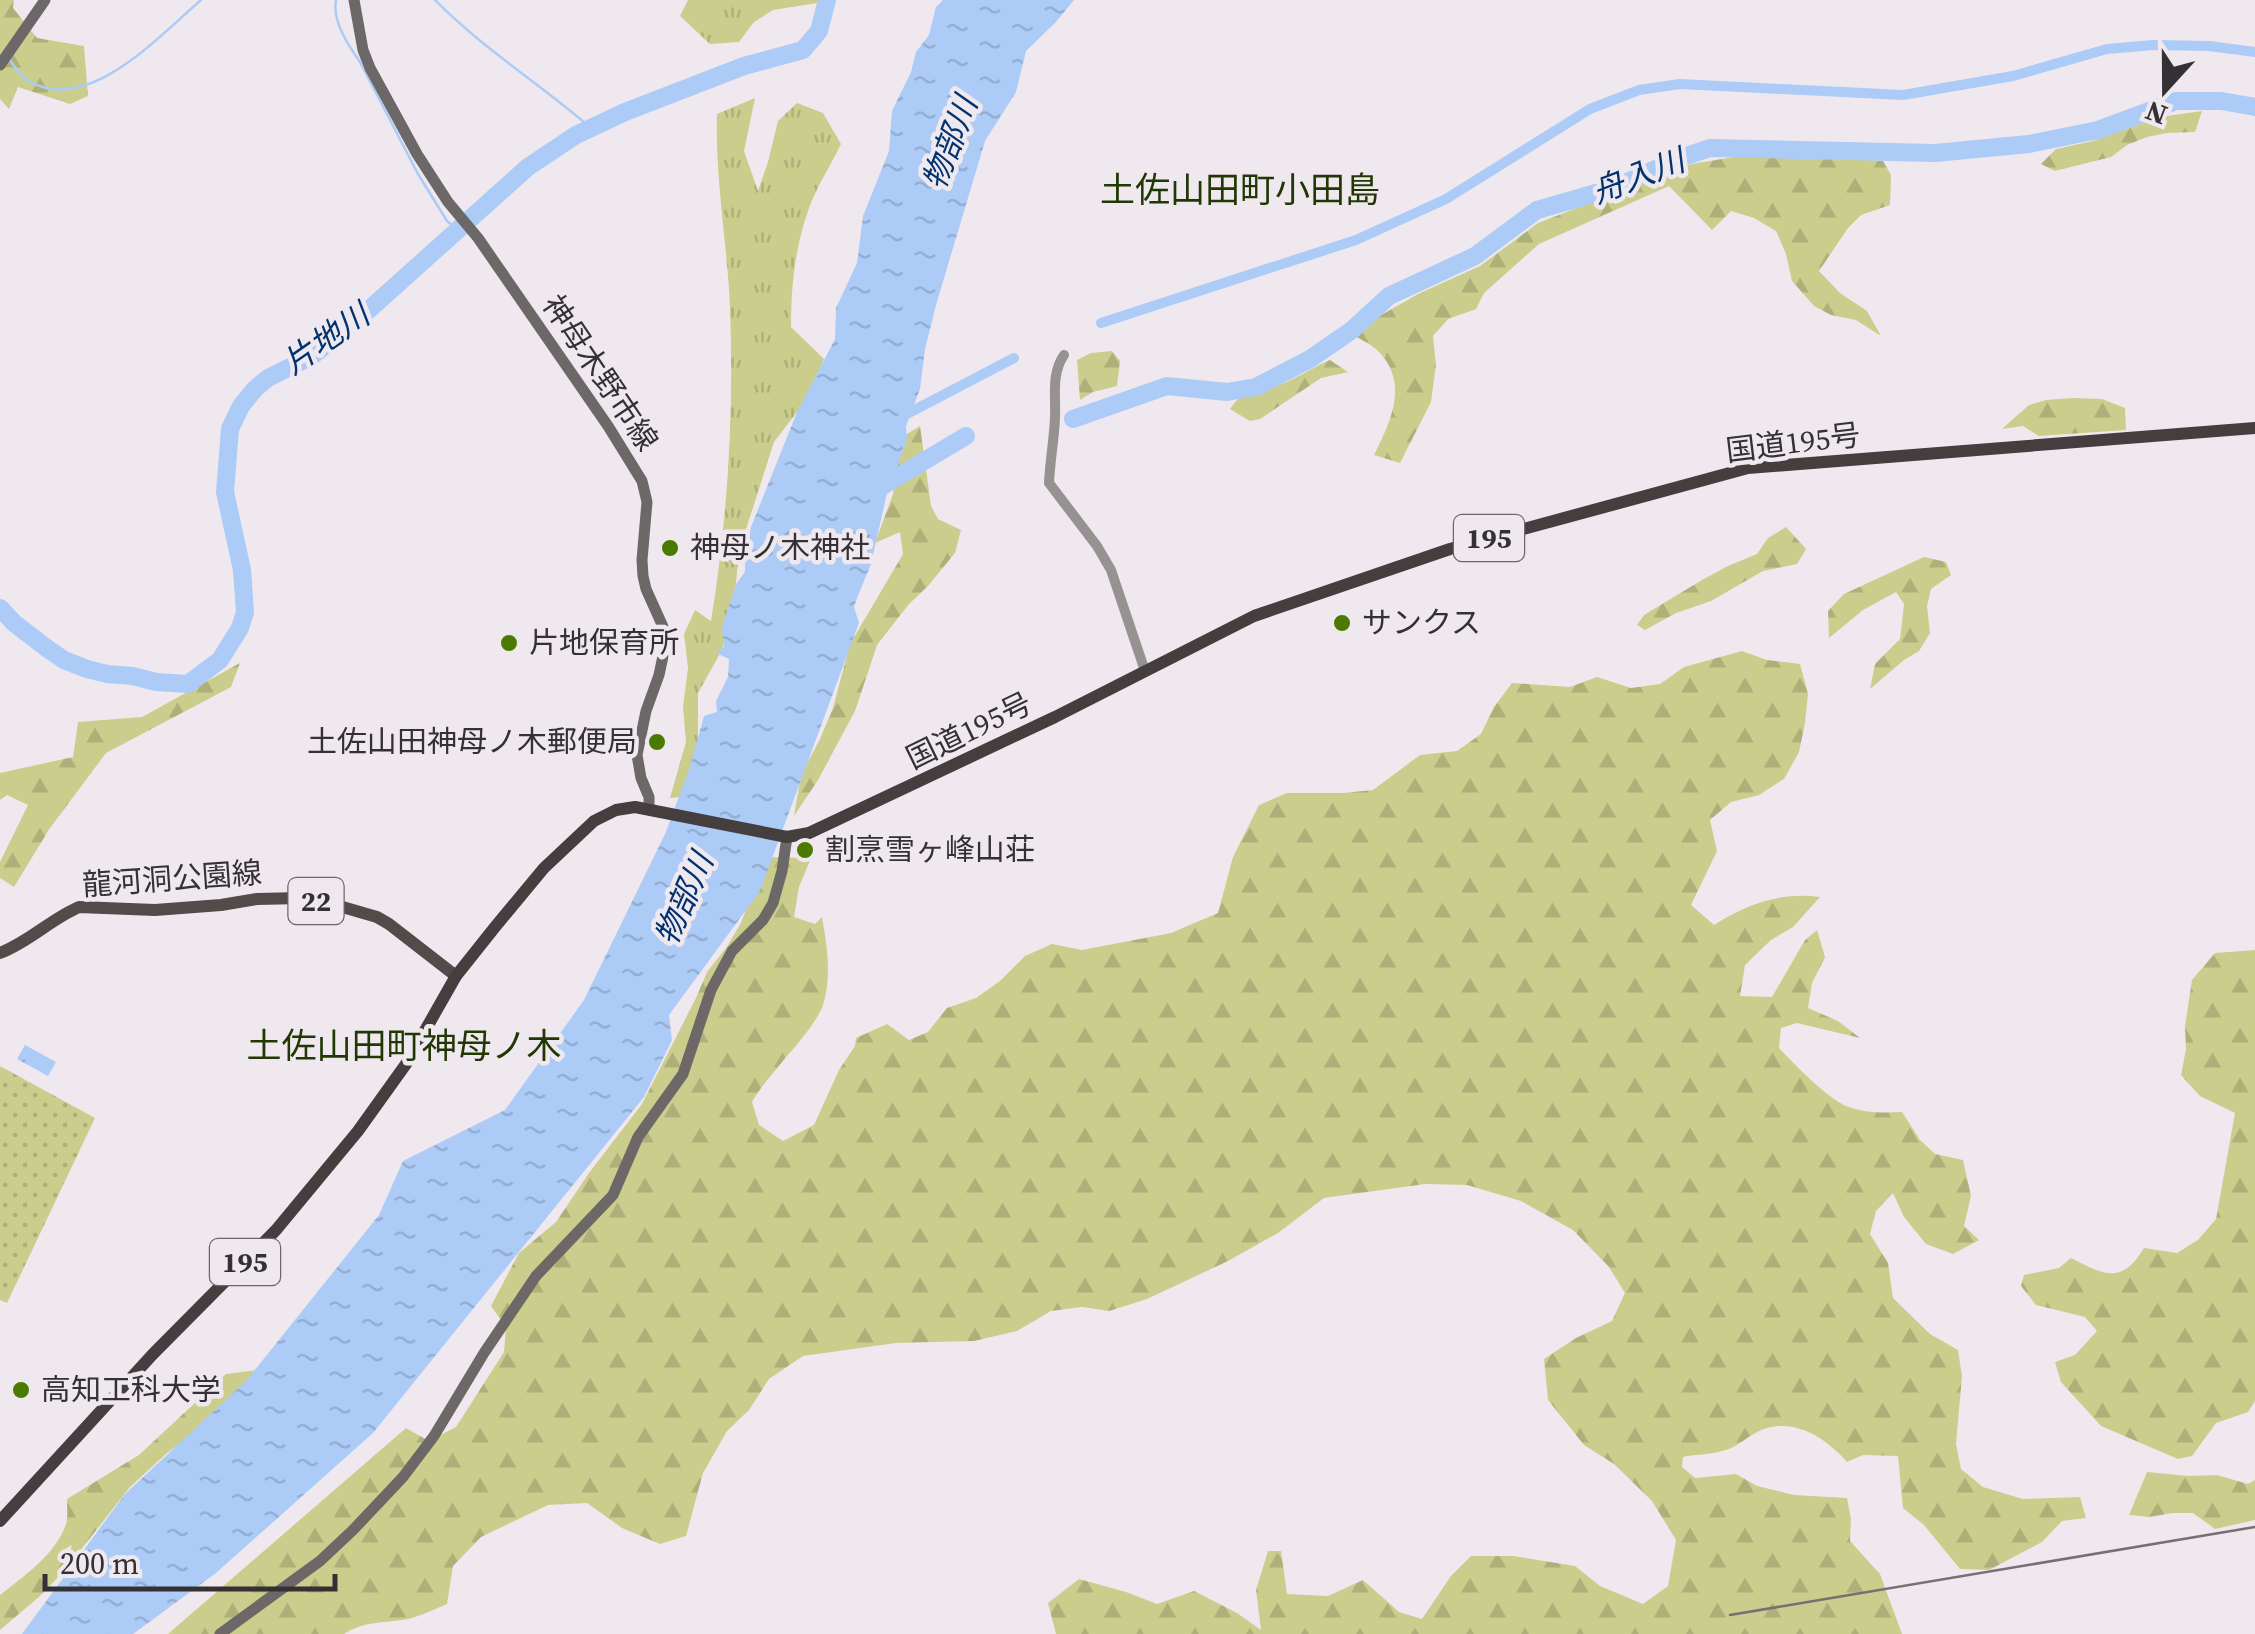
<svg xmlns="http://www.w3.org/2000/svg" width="2255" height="1634" viewBox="0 0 2255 1634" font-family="'Source Serif 4','Noto Sans JP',serif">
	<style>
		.grass { fill: url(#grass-tufts) }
		.forest { fill: url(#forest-firs) }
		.park { fill: url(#park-dots) }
		.water { fill: url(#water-ripples) }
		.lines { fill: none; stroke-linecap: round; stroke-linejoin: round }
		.stream { stroke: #accbf6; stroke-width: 2.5 }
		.canal { stroke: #accbf6; stroke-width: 10 }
		.river { stroke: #accbf6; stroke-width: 18 }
		.tertiary { stroke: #969292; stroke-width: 10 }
		.secondary { stroke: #6d6868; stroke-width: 11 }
		.primary { stroke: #514b4a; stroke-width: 12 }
		.trunk { stroke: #453e3e; stroke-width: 12 }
		.rail { stroke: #747074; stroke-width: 2.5 }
		.poi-dot { fill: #4b7a01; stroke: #efe9ef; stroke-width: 4 }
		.labels { text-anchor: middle; stroke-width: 9; stroke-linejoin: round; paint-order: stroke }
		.shield { fill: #efe9ef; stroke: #6b686b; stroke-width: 2.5 }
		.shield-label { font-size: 28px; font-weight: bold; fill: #333133 }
		.street-label { font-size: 30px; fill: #333133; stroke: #efe9ef }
		.poi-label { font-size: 30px; fill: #333133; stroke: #efe9ef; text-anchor: start }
		.water-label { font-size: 32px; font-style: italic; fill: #003370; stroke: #efe9ef }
		.quarter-label { font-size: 35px; fill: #213805; stroke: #efe9ef }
	</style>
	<defs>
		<pattern id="grass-tufts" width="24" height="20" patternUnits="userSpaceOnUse" patternTransform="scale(2.5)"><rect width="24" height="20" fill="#cacd8c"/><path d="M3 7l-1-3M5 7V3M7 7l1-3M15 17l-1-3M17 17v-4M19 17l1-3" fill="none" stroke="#aeb079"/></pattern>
		<pattern id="forest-firs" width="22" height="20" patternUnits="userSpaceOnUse" patternTransform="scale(2.5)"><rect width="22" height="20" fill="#cacd8c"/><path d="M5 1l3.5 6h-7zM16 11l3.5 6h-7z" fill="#aeb079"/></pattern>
		<pattern id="park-dots" width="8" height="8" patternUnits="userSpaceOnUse" patternTransform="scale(2.5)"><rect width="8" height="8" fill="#cacd8c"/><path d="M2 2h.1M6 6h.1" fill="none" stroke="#aeb079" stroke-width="1.8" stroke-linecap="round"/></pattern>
		<pattern id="water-ripples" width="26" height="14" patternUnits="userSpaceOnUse" patternTransform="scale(2.5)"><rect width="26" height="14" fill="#accbf6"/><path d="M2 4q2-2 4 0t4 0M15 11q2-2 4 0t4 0" fill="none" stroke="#94afd3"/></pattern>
	</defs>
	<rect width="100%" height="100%" fill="#efe9ef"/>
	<g class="grass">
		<polygon points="688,0 836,0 773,10 754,22 739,42 710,44 680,16"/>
		<path d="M755 98 744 151 758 191 768 162 778 121 797 103 823 113 841 144C831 165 817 186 809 208 795 247 791 286 791 327L824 359 807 399 774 442 739 551 734 605 722 650 698 693V753L682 797 670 798 686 742 683 707 688 668 684 634 695 610 711 621C728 517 734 411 730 306 727 242 715 178 717 114Z"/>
	</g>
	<g class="forest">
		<polygon points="0,0 14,0 13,8 37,38 84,46 88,96 70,104 18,87 9,109 0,99"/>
		<polygon points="2202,111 2195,132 2167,133 2147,137 2127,145 2111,157 2055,171 2041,164 2056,149 2093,141 2160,117"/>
		<path d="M1777 154 1883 161 1891 175 1890 205 1861 215 1848 228 1819 271 1840 293 1867 311 1881 336 1856 320 1831 315 1814 306 1792 281 1786 254 1776 231 1754 218 1731 211 1712 230 1669 186 1539 244 1484 293 1476 309 1448 319 1433 336 1436 365 1431 402 1400 463 1374 455C1391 421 1410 382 1377 350 1372 345 1363 341 1357 337L1376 318 1418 294 1480 266 1538 223 1691 164 1734 157Z"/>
		<polygon points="1112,351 1120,361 1117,386 1093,392 1080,400 1077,360 1091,353"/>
		<path d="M1330 360 1348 372 1321 378 1260 419 1250 421 1230 409C1248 384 1255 394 1279 385 1296 379 1313 367 1330 360Z"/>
		<polygon points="2072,398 2102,399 2125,408 2126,430 2039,436 2023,426 2002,429 2029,405 2046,400"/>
		<polygon points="920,426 931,506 938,519 961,530 955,553 928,586 909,604 877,645 855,711 818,780 794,816 801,775 820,739 833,708 850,644 903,554 900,532 875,543 893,494 902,437"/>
		<polygon points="1786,527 1806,549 1797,564 1763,571 1711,601 1676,613 1645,630 1637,625 1644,615 1702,580 1728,566 1757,554 1768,538"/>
		<polygon points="1924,557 1946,562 1951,575 1931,589 1927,606 1930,633 1919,651 1904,660 1870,689 1875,664 1900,639 1904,604 1896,592 1863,610 1829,638 1828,611 1844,594"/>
		<path d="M1742 651 1767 660 1800 664 1808 694 1805 723 1799 752 1784 779 1759 795 1731 802 1710 820 1717 851 1691 905 1714 925C1747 904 1780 892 1820 897L1793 927 1771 940 1745 965 1740 996 1772 997 1805 940 1817 930 1825 957 1812 983 1808 1008 1838 1021 1860 1038 1797 1023 1781 1028 1779 1048C1794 1064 1827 1098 1846 1106 1864 1113 1884 1113 1902 1112L1920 1140 1935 1154 1963 1160 1971 1196 1964 1226 1979 1240 1953 1254 1926 1244 1904 1217 1893 1193 1876 1211 1870 1234 1888 1263 1893 1298 1930 1334 1958 1350 1962 1376 1956 1444 1961 1469 1983 1487 2023 1499 2080 1497 2086 1518 2062 1521 2042 1542 1989 1570 1960 1569 1924 1525 1903 1508 1898 1456 1863 1455 1847 1462C1827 1439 1796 1418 1764 1429 1749 1434 1738 1448 1722 1451 1709 1455 1696 1454 1683 1457L1682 1467 1695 1478 1736 1474 1757 1486 1794 1495 1847 1498 1851 1519 1850 1541 1880 1574 1902 1634H1056L1048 1603 1079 1579 1126 1592 1157 1604 1194 1591 1237 1613 1261 1630 1256 1590 1268 1551H1281L1287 1594 1328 1596 1363 1580 1399 1612 1422 1619 1451 1576 1471 1556H1513L1575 1566 1600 1586 1643 1604 1668 1586 1676 1540 1652 1501 1614 1464 1584 1445 1548 1400 1544 1359 1576 1338 1612 1321 1625 1293 1609 1267 1573 1230 1521 1201 1467 1185 1425 1184 1324 1198 1278 1233 1228 1261 1147 1299 1109 1311 1082 1307 1051 1311 1017 1331 974 1341 896 1343 803 1356 769 1379 749 1410 727 1431 703 1473 686 1536 660 1544 622 1528 587 1503 548 1505 481 1537 453 1566 447 1604C435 1609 421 1616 408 1619 386 1623 363 1621 344 1634H168L406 1428 429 1441 456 1427 504 1352 506 1327 491 1306 519 1253 556 1222 589 1173 642 1104 696 998 707 972 726 948 741 923 765 857 811 858 799 887 794 917 815 924 822 917C827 946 832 976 823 1005 818 1020 797 1045 786 1057 774 1073 762 1084 752 1102L759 1125 783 1141 814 1125 839 1070 855 1046 856 1038 887 1024 909 1040 928 1032 947 1008 976 998 1000 981 1025 956 1052 944 1082 950 1171 933 1218 913 1233 857 1259 805 1287 793H1343L1373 790 1420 755 1457 751 1481 734 1494 707 1512 683 1570 687 1597 677 1631 688 1660 684 1684 667Z"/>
		<polygon points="240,663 231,687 106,753 50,828 14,887 0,878 0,862 28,805 7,795 0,800 0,773 73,757 78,722 142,717"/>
		<path d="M2255 950V1401L2248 1412 2216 1423 2192 1456 2178 1459 2101 1426 2061 1382 2055 1362 2075 1355 2097 1331 2085 1317 2036 1305 2021 1286 2024 1275 2059 1268 2071 1258C2104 1275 2122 1285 2144 1248L2177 1253 2198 1240 2216 1219 2235 1113 2200 1096 2181 1075 2186 1049 2185 1026 2192 980 2215 953Z"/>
		<path d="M257 1370 243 1393 201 1428 167 1453 130 1487 65 1570 40 1596 0 1630V1595C24 1576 56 1554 66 1524 68 1517 67 1507 67 1499L139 1455 226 1374Z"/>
		<polygon points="2147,1472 2189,1476 2217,1475 2248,1484 2255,1480 2255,1520 2215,1529 2193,1513 2173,1513 2149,1517 2129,1515"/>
	</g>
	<polygon class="park" points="0,1066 95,1118 7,1303 0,1300"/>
	<g class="water">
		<polygon points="943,0 1074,0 1055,23 1026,51 1016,92 985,141 936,305 925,349 920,389 906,426 907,440 887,493 871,564 857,598 854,607 859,623 760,891 669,1015 672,1040 644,1097 373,1433 216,1573 133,1634 22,1634 125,1494 246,1381 379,1215 403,1161 505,1110 584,1000 665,834 689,770 704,716 717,712 716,701 728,677 729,659 716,653 724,647 722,627 736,584 745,572 745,557 751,527 797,412 835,339 836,308 857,263 863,216 889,151 892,111 911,72 916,52 929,35 936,7"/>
		<polygon points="25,1045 56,1062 48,1076 17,1059"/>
	</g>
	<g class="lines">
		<g class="stream">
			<path d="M336 0C332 21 348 45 360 62L418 174 447 221 458 230"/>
			<path d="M435 0C482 48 540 84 591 128"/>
			<path d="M9 59C15 67 21 77 30 82 90 114 160 35 201 0"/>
		</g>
		<g class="canal">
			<polyline points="1101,323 1356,240 1446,199 1590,109 1639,90 1680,84 1903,95 2013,76 2107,49 2153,45 2209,46 2255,52"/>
			<polyline points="903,416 1014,358"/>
		</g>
		<g class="river">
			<polyline points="1073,419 1167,386 1227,392 1256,387 1310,359 1352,330 1389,296 1475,256 1537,210 1617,187 1677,159 1710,148 1935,153 2029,144 2098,130 2176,101 2221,101 2255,107"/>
			<polyline points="874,491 966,436"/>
			<polyline points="0,608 14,623 48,649 64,660 87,669 107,674 133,676 156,682 188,684 220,660 240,628 245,612 242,570 225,492 230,429 241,406 255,389 268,378 312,356 363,315 528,167 576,135 625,112 744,66 803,50 819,31 827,0"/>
		</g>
		<path class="tertiary" d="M1064 355C1051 374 1056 396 1055 418 1054 440 1050 461 1049 483L1097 546 1111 570 1145 671"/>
		<g class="secondary">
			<polyline points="354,0 363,50 370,68 417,154 448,202 478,238 608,426 642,481 647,502 642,560 643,576 646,589 664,629 666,642 659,675 646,711 637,755 641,778 649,797 649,809"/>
			<polyline points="0,65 45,0"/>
			<polyline points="220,1634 320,1561 353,1530 403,1477 434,1436 484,1353 536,1276 613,1195 638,1137 683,1074 711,990 732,951 763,920 773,903 782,871 787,837"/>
		</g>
		<path class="primary" d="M0 953C29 942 51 919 79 907L155 910 221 905 257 899 301 898 339 906 377 917 389 924 456 976"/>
		<polyline class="trunk" points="0,1521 153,1354 276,1230 358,1131 406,1064 456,976 495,927 544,868 594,821 616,810 635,807 787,837 809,833 1055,717 1254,616 1450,549 1748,468 2255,428"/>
		<polyline class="rail" points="1730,1615 2255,1527"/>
	</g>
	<g class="poi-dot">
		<circle cx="670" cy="548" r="10"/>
		<circle cx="1342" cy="623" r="10"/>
		<circle cx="509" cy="643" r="10"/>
		<circle cx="657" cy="742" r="10"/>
		<circle cx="805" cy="850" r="10"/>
		<circle cx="21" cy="1390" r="10"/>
	</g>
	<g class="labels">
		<g class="shield">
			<rect x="1454" y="515" width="70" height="46" rx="8"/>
			<rect x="288.5" y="878" width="55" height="46" rx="8"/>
			<rect x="210" y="1239" width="70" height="46" rx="8"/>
		</g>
		<g class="shield-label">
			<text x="1489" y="548">195</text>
			<text x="316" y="911">22</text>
			<text x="245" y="1272">195</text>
		</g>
		<g class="street-label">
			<text transform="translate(600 373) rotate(56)" y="10">神母木野市線</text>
			<text transform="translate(1793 443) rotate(-7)" y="10">国道195号</text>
			<text transform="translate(969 731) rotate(-26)" y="10">国道195号</text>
			<text transform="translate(172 879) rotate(-4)" y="10">龍河洞公園線</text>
		</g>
		<g class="poi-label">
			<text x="690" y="558">神母ノ木神社</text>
			<text x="1362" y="633">サンクス</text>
			<text x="529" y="653">片地保育所</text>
			<text x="637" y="752" text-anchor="end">土佐山田神母ノ木郵便局</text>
			<text x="825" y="860">割烹雪ヶ峰山荘</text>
			<text x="41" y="1400">高知工科大学</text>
		</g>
		<g class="water-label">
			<text transform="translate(950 143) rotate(-69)" y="11">物部川</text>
			<text transform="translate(1638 176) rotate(-21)" y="11">舟入川</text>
			<text transform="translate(326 339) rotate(-35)" y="11">片地川</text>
			<text transform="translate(684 899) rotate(-66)" y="11">物部川</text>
		</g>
		<g class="quarter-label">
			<text x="1240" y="202">土佐山田町小田島</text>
			<text x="404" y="1058">土佐山田町神母ノ木</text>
		</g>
	</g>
	<g transform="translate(2165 90) rotate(201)" stroke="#efe9ef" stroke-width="8" paint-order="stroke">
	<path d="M0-8L18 38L0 25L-18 38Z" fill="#333133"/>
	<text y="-15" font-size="28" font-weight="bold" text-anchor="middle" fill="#333133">N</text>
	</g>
	<path d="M45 1574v15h290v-15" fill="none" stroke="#333133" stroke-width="5"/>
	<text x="60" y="1574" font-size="30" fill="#333133" stroke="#efe9ef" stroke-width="8" paint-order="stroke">200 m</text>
</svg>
